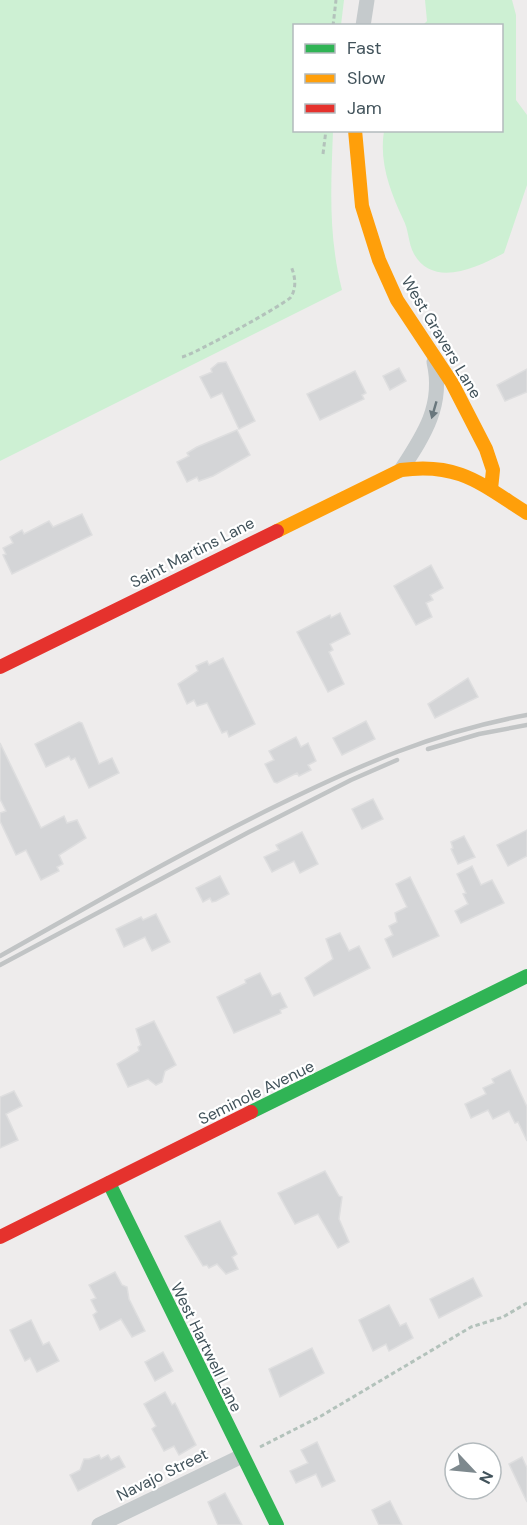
<svg xmlns="http://www.w3.org/2000/svg" width="527" height="1525" viewBox="0 0 527 1525" font-family="'DM Sans',sans-serif">
	<style>
		.green { fill: #cdf0d3 }
		.building { fill: #d4d5d7; stroke: #dededf; stroke-width: 1.5 }
		.lines { fill: none; stroke-linecap: round; stroke-linejoin: round }
		.path { stroke: #b3c2bb; stroke-width: 3; stroke-dasharray: 4.5 3; stroke-linecap: butt }
		.street { stroke: #c5cacc; stroke-width: 15 }
		.fast { stroke: #30b455; stroke-width: 14 }
		.slow { stroke: #ff9f0a; stroke-width: 14 }
		.jam { stroke: #e5322d; stroke-width: 14 }
		.rail { stroke: #c1c4c5; stroke-width: 4.5 }
		.oneway { fill: #69777d }
		.labels { text-anchor: middle; stroke-width: 4.5; stroke-linejoin: round; paint-order: stroke }
		.street-label { font-size: 16px; fill: #42535b; stroke: #fff }
	</style>
	<rect width="100%" height="100%" fill="#eeecec"/>
	<g class="green">
		<path d="M0 0H344L341 25 294 26V130L333 131C331 186 328 235 342 290L0 461Z"/>
		<path d="M425 0H512L516 15V100L527 115V185L504 253C477 268 433 288 414 254 408 243 409 230 403 219 390 191 379 162 384 131L502 130V26L423 25 427 21Z"/>
	</g>
	<g class="building">
		<polygon points="226,362 255,421 239,429 222,393 211,398 200,377 212,372 211,369 218,363"/>
		<polygon points="399,368 406,381 390,390 383,376"/>
		<polygon points="527,369 527,392 505,401 497,385"/>
		<polygon points="355,371 366,393 362,395 364,399 320,420 307,394"/>
		<polygon points="237,430 250,455 213,476 199,481 197,477 187,482 177,462 189,456 187,453 197,447"/>
		<polygon points="82,514 92,535 12,574 3,555 6,554 3,548 13,543 10,537 22,530 24,534 49,521 53,527"/>
		<polygon points="431,565 443,588 430,595 433,600 426,603 432,617 416,625 394,586"/>
		<polygon points="340,613 350,634 330,644 333,650 329,652 344,684 328,692 297,632 330,615 331,618"/>
		<polygon points="223,658 255,724 229,737 227,731 222,733 207,703 197,706 194,700 187,704 178,684 198,671 196,666 207,661 209,665"/>
		<polygon points="468,678 478,697 435,718 428,704"/>
		<polygon points="366,721 375,739 342,755 333,738"/>
		<polygon points="79,722 82,723 99,764 112,758 119,773 89,788 75,758 71,760 69,756 46,767 35,744"/>
		<polygon points="296,737 301,747 308,743 316,761 308,765 311,770 299,776 297,773 277,783 274,782 265,764 274,760 269,751"/>
		<polygon points="0,743 41,828 64,816 67,823 77,820 86,838 59,855 63,864 57,867 59,871 41,880 26,850 16,855 0,821 0,813 6,811 0,799"/>
		<polygon points="373,799 383,819 362,829 352,809"/>
		<polygon points="527,830 527,856 508,866 497,845"/>
		<polygon points="302,832 318,864 300,873 294,861 272,872 264,857 279,850 276,845"/>
		<polygon points="464,836 475,857 458,864 451,849 453,848 451,842"/>
		<polygon points="472,866 481,885 492,880 504,903 461,923 455,911 468,904 463,894 466,893 457,874"/>
		<polygon points="220,876 229,894 216,901 212,902 210,898 203,902 196,888"/>
		<polygon points="410,877 439,936 393,957 385,939 393,935 389,926 397,922 395,913 407,907 396,884"/>
		<polygon points="156,914 170,942 152,951 145,937 124,947 116,929 141,917 143,920"/>
		<polygon points="340,933 349,951 359,946 370,968 314,996 305,978 333,959 326,939"/>
		<polygon points="260,973 272,996 280,993 287,1007 280,1010 281,1013 234,1033 217,997 246,983 245,980"/>
		<polygon points="154,1021 176,1065 165,1071 162,1082 156,1085 148,1079 128,1087 117,1064 139,1051 138,1047 141,1045 136,1029"/>
		<polygon points="510,1070 527,1107 527,1141 518,1122 515,1123 509,1111 493,1119 488,1110 471,1118 465,1104 486,1094 483,1088 494,1083 492,1079"/>
		<polygon points="14,1091 22,1106 6,1114 18,1140 0,1148 0,1097"/>
		<polygon points="325,1171 339,1196 342,1197 339,1219 349,1242 338,1248 318,1214 295,1224 278,1193"/>
		<polygon points="220,1221 237,1254 232,1257 238,1269 226,1274 217,1264 209,1268 207,1265 203,1266 185,1236"/>
		<polygon points="115,1272 122,1285 127,1287 129,1299 145,1331 132,1337 121,1319 100,1330 93,1315 97,1312 91,1300 96,1298 89,1285"/>
		<polygon points="473,1278 482,1296 439,1318 430,1299"/>
		<polygon points="389,1305 400,1326 406,1323 413,1338 389,1351 386,1344 373,1351 359,1320"/>
		<polygon points="31,1320 43,1345 49,1342 59,1361 37,1372 30,1358 25,1361 10,1330"/>
		<polygon points="312,1348 324,1373 280,1397 269,1369"/>
		<polygon points="163,1352 173,1371 155,1381 145,1362"/>
		<polygon points="165,1392 172,1405 175,1403 196,1445 179,1455 174,1446 164,1451 152,1429 156,1426 144,1404"/>
		<polygon points="317,1442 335,1481 322,1487 316,1474 296,1483 290,1471 308,1463 301,1450"/>
		<polygon points="99,1455 101,1459 108,1455 111,1460 119,1456 125,1467 78,1491 70,1475 80,1470 84,1459 89,1459"/>
		<polygon points="522,1457 527,1468 527,1502 509,1464"/>
		<polygon points="225,1493 242,1525 218,1525 208,1502"/>
		<polygon points="390,1501 402,1525 379,1525 372,1510"/>
	</g>
	<g class="lines">
		<g class="path">
			<polyline points="333,26 336,0"/>
			<polyline points="323,154 326,130"/>
			<path d="M182 357C193 355 287 303 291 297 297 287 295 276 291 266"/>
			<polyline points="260,1447 321,1416 471,1327 503,1317 527,1303"/>
		</g>
		<g class="street">
			<polyline points="363,26 367,0"/>
			<path d="M401 470C424 435 444 405 434 362"/>
			<polyline points="99,1525 242,1456"/>
		</g>
		<g class="fast">
			<polyline points="251,1112 527,976"/>
			<polyline points="109,1183 277,1525"/>
		</g>
		<g class="slow">
			<polyline points="355,130 362,206 379,260 397,300 452,383 486,449 493,470 491,489"/>
			<path d="M277 531 401 470C459 462 481 484 527 513"/>
		</g>
		<g class="jam">
			<polyline points="0,667 277,531"/>
			<polyline points="0,1237 251,1112"/>
		</g>
		<g class="rail">
			<polyline points="428,749 479,734 527,725"/>
			<path d="M0 956C91 905 182 852 276 806 360 765 434 732 527 715"/>
			<polyline points="0,965 249,832 351,780 397,760"/>
		</g>
	</g>
	<defs><path id="oneway-solid" d="M-6-.8H1V-3.2L6.5 0L1 3.2V.8H-6Z" transform="scale(1.5)"/></defs>
	<use class="oneway" href="#oneway-solid" transform="translate(434 410) rotate(106)"/>
	<g class="labels">
		<g class="street-label">
			<text transform="translate(442 337) rotate(59)" y="6">West Gravers Lane</text>
			<text transform="translate(192 552) rotate(-27)" y="6">Saint Martins Lane</text>
			<text transform="translate(256 1092) rotate(-26)" y="6">Seminole Avenue</text>
			<text transform="translate(207 1347) rotate(64)" y="6">West Hartwell Lane</text>
			<text transform="translate(162 1474) rotate(-26)" y="6">Navajo Street</text>
		</g>
	</g>
	<rect x="293" y="24" width="210" height="108" fill="#ffffff" stroke="#b3babd" stroke-width="1.5"/>
	<rect x="305" y="44" width="30" height="9" fill="#30b455" stroke="#b3babd" stroke-width="1.5"/>
	<text x="347" y="54" font-size="18" fill="#42535b">Fast</text>
	<rect x="305" y="74" width="30" height="9" fill="#ff9f0a" stroke="#b3babd" stroke-width="1.5"/>
	<text x="347" y="84" font-size="18" fill="#42535b">Slow</text>
	<rect x="305" y="104" width="30" height="9" fill="#e5322d" stroke="#b3babd" stroke-width="1.5"/>
	<text x="347" y="114" font-size="18" fill="#42535b">Jam</text>
	<g transform="translate(473 1471) rotate(116)"><circle r="28" fill="#ffffff" stroke="#b3babd" stroke-width="1.5"/>
	<path d="M0-4.5L10 22L0 15L-10 22Z" fill="#7e898e"/>
	<text y="-9" font-size="16" font-weight="bold" text-anchor="middle" fill="#42535b">N</text>
	</g>
</svg>
